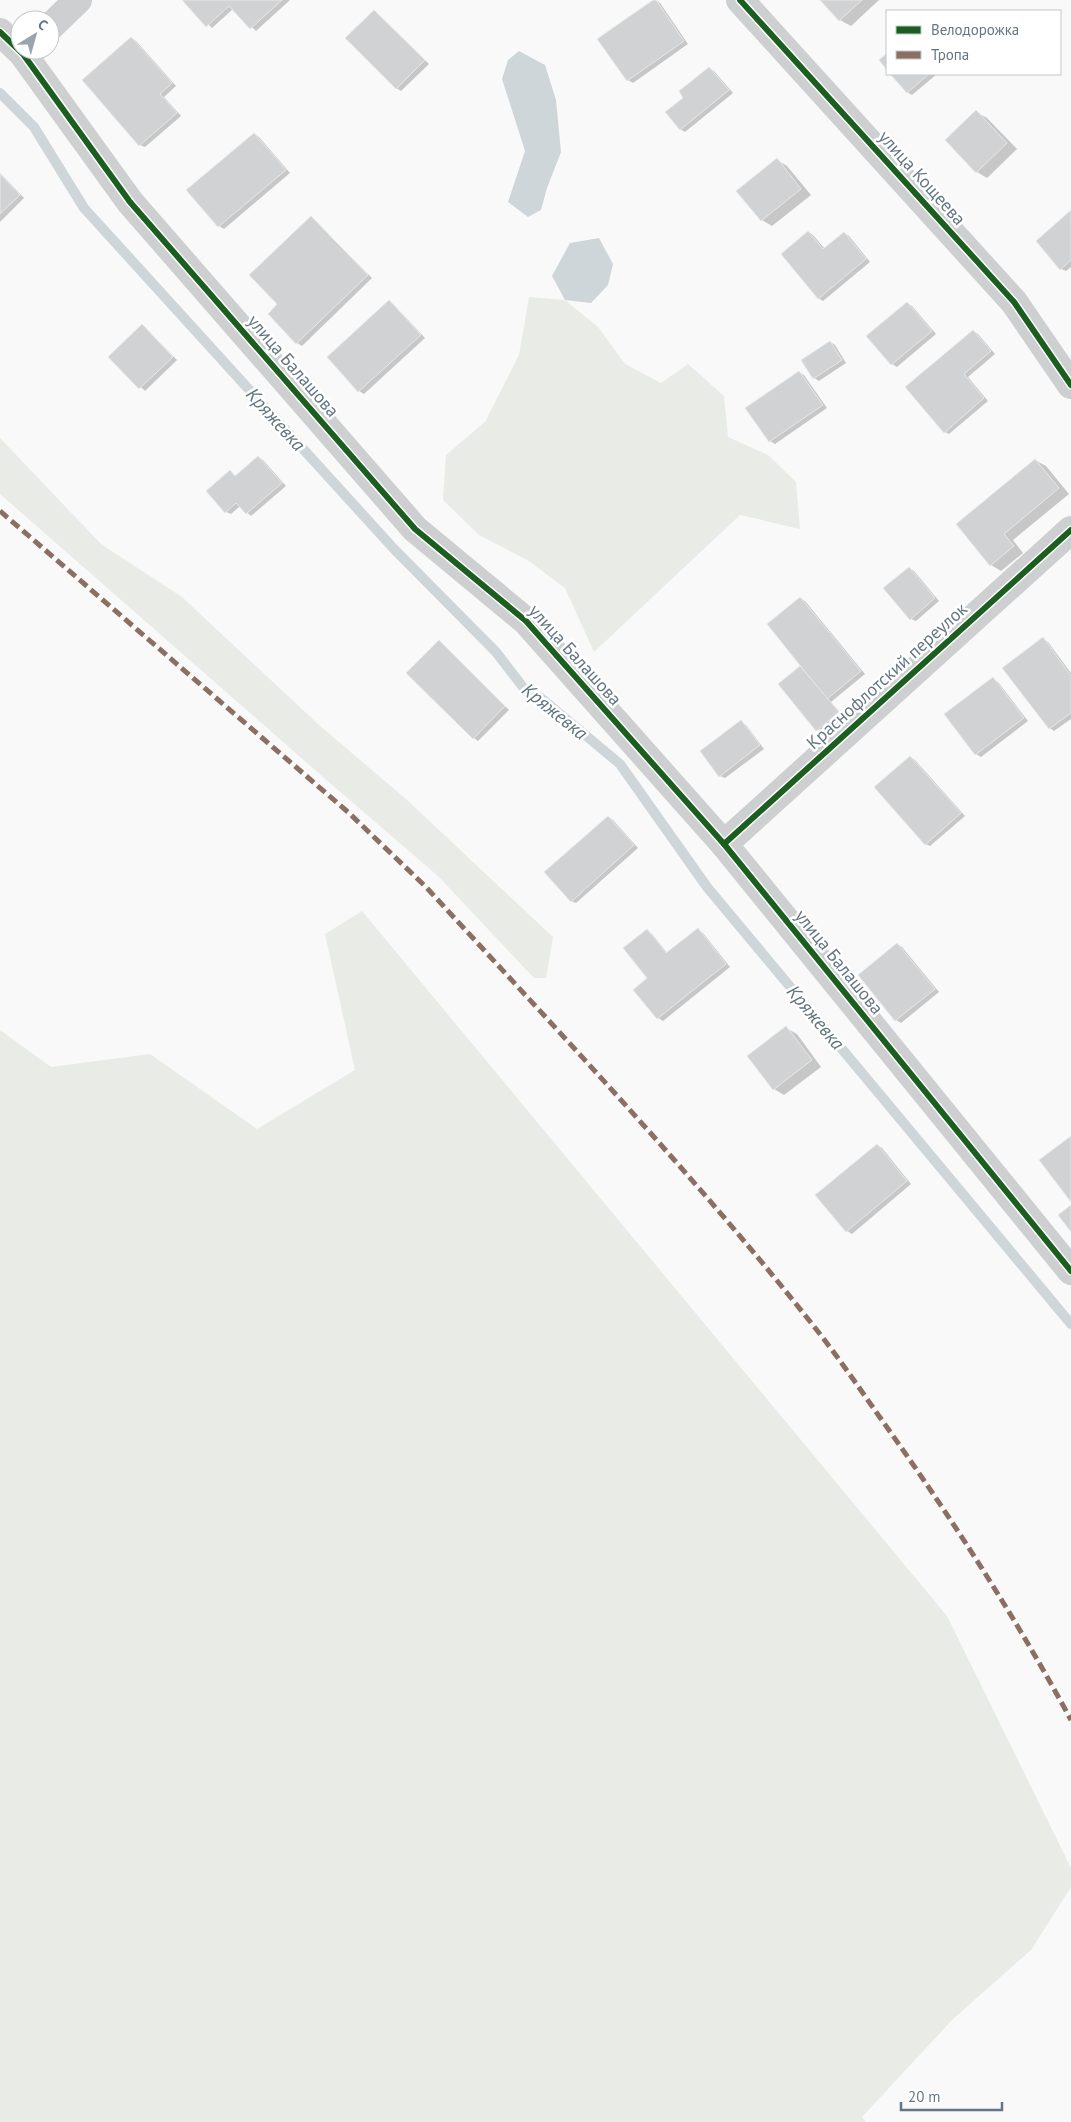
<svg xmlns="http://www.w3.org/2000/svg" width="1071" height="2122" viewBox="0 0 1071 2122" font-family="'PT Sans',sans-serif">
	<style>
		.green { fill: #e8ebe6 }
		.water { fill: #ced6d9 }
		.shadow { fill: #0003 }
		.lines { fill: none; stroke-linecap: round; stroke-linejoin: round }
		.stream { stroke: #ced6d9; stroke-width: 10 }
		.building { fill: #d0d2d3; stroke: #e8e8e8 }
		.minor { stroke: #cecfd0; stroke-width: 28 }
		.quiet { stroke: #8d6e63; stroke-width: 5; stroke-dasharray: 10 5; stroke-linecap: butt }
		.cycleway-casing { stroke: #fff; stroke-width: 9 }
		.cycleway { stroke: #1b5e20; stroke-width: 6 }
		.labels { text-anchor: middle; stroke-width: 5; stroke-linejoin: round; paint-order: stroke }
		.street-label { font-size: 18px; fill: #657683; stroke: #fff }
		.water-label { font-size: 19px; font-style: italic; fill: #60757c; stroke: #fff }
	</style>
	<rect width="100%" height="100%" fill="#f9f9f9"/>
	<g class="green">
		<polygon points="529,297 565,300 598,327 625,364 661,383 688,364 724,396 728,437 768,455 796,482 800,529 740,515 594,652 565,588 529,561 479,535 443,500 446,455 485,422 519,355"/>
		<polygon points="0,438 101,544 182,597 319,725 407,800 553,937 546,978 534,978 438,876 331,784 0,494"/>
		<polygon points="362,911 947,1616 1071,1868 1071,1887 1031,1950 953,2019 862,2117 866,2122 0,2122 0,1030 51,1067 150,1054 257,1129 355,1070 325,934"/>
	</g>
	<g class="water">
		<polygon points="519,51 545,65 556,100 561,152 547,188 541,210 528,217 508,202 525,151 502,79 508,60"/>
		<polygon points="599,238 613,264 608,285 591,303 565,300 552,276 570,243"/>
	</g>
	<g class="shadow">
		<polygon points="184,0 290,0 256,31 233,9 212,28"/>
		<polygon points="655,0 660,3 688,44 633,83 628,80"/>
		<polygon points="822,0 879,0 851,26 840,20"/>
		<polygon points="374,11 429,64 401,91 396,88"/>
		<polygon points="132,38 136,41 176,86 164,97 181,116 145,147 140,145"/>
		<polygon points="709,68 714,71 733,93 685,132 680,129 685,98"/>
		<polygon points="892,74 937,74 912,95 907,92"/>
		<polygon points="976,112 987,118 1017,149 987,178 977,172"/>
		<polygon points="254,134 259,137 290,173 224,229 219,226 188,190"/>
		<polygon points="777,160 787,166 811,195 772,226 762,220"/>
		<polygon points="0,173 24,198 0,222"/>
		<polygon points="1071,211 1071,267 1066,271 1061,269"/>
		<polygon points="311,218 372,278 302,346 297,343 279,304"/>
		<polygon points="809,232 813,235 825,249 844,233 849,236 870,262 823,301 818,298"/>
		<polygon points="389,302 394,305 425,338 364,394 359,391 328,358"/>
		<polygon points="907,303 912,306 936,334 897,367 892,364"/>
		<polygon points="142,326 177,360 145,391 110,357"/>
		<polygon points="973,331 978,334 995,354 968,377 988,401 949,434 945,432"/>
		<polygon points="830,342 835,345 846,363 819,381 814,378 802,360"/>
		<polygon points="799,372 804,375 827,408 775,444 770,441"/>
		<polygon points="258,457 263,460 286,486 251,516 240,506 231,514 226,512 230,472 236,476"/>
		<polygon points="1035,460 1046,466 1069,494 1013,540 1023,553 1001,571 991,565"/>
		<polygon points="909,568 914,571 939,601 916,621 911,619"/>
		<polygon points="800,598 805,601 865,674 831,702 843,716 822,733 817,730 780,684 802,666"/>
		<polygon points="1043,639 1048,642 1071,673 1071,719 1054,731 1050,728"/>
		<polygon points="444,645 509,710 478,741 474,738"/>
		<polygon points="993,679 998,682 1028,721 981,757 976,754"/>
		<polygon points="741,722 746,725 764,749 725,778 720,776"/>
		<polygon points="910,757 915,760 965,816 930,846 925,844"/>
		<polygon points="608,817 613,820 638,848 576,903 571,901"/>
		<polygon points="698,930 703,933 730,967 663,1021 658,1018 647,931 652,934 668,954"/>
		<polygon points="897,944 902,947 939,992 901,1023 896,1020 860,976"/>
		<polygon points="786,1028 797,1034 821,1067 784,1095 774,1089"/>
		<polygon points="877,1145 882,1148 911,1184 852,1234 847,1231"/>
	</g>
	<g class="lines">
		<polyline class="stream" points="0,93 34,127 84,208 394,549 496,652 526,691 541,698 620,764 707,887 1071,1324"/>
	</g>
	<g class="building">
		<polygon points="182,0 282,0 250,29 229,6 206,27"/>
		<polygon points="653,0 656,0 684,41 627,81 597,39"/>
		<polygon points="820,0 862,0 839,21"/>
		<polygon points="374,10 425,60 396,89 345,38"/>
		<polygon points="131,37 172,83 160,94 177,113 139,146 82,80"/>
		<polygon points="887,53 887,70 879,60"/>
		<polygon points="709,67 729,90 680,130 665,112 683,98 679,91"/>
		<polygon points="890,74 929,74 907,93"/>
		<polygon points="976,110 1007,143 976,173 945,140"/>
		<polygon points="254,133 286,170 218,227 186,190"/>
		<polygon points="777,158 801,189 761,221 736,191"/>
		<polygon points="0,174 20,195 0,214"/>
		<polygon points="1071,210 1071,260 1060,270 1036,241"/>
		<polygon points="311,216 368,275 296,344 268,314 277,304 249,275"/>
		<polygon points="808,231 823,249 844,232 866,259 818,299 781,254"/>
		<polygon points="389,300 421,335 358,392 327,357"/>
		<polygon points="907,302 932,331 891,365 866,336"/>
		<polygon points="142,324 173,357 139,389 108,357"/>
		<polygon points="973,330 991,351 964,374 984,398 944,433 905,387"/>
		<polygon points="830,341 842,360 813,379 801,360"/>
		<polygon points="799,371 823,405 769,442 745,408"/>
		<polygon points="258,456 282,483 246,514 236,503 225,513 206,491 230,470 235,476"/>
		<polygon points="1035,459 1059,488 1004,534 1014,546 990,566 956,524"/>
		<polygon points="909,567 935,598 910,620 883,588"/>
		<polygon points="800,597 861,671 827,699 767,624"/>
		<polygon points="1043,637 1071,676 1071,713 1049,729 1002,668"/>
		<polygon points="439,640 505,706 473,739 406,673"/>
		<polygon points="800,666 839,712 816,731 778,684"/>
		<polygon points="993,677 1024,718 975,755 944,714"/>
		<polygon points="741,720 760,745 719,777 700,751"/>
		<polygon points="910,756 961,813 925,845 874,787"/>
		<polygon points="608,816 634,845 571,902 544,872"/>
		<polygon points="698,928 726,964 657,1019 633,990 647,978 623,948 647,929 666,953"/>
		<polygon points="897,943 935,989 895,1021 858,975"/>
		<polygon points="786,1026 812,1060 773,1090 747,1056"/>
		<polygon points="1071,1136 1071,1202 1039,1160"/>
		<polygon points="877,1144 907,1181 846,1232 815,1195"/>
		<polygon points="1071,1205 1071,1232 1058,1215"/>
	</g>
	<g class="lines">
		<g class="minor">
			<polyline points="740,0 1014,302 1071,385"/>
			<polyline points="50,27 78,0"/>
			<polyline points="0,32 23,54 130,202 415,529 526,621 724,844 1071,1271"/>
			<polyline points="724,844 1071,530"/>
		</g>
		<path class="quiet" d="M0 511 349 813 426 887C559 1032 694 1175 816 1329 842 1362 866 1398 891 1433 956 1525 1017 1620 1071 1720"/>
		<g class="cycleway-casing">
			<g id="cycleway">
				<polyline points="740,0 1014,302 1071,385"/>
				<polyline points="0,32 23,54 130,202 415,529 526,621 724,844 1071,1271"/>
				<polyline points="724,844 1071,530"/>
			</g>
		</g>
		<use href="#cycleway" class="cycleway"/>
	</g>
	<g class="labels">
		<g class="street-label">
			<text transform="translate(922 178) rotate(48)" y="6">улица Кощеева</text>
			<text transform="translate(293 366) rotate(49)" y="6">улица Балашова</text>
			<text transform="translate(575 655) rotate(48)" y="6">улица Балашова</text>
			<text transform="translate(887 676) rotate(-42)" y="6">Краснофлотский переулок</text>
			<text transform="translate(839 962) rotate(51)" y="6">улица Балашова</text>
		</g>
		<g class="water-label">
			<text transform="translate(276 419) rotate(48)" y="7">Кряжевка</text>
			<text transform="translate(555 711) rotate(39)" y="7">Кряжевка</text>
			<text transform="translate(816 1017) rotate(50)" y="7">Кряжевка</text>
		</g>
	</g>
	<rect x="886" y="10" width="175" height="65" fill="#ffffff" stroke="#c1c8cd"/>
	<rect x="896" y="26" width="25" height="8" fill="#1b5e20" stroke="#c1c8cd"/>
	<text x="931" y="35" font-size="15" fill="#657683">Велодорожка</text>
	<rect x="896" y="51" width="25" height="8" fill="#8d6e63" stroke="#c1c8cd"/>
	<text x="931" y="60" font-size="15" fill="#657683">Тропа</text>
	<g transform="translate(35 35) rotate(37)"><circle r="24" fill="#ffffff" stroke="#c1c8cd"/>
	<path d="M0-4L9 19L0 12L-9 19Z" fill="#99a4ac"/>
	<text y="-8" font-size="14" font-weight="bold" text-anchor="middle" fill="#657683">С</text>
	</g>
	<path d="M901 2102v8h101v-8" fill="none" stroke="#657683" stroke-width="2.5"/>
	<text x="908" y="2102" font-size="15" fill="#657683" stroke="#ffffff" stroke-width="4" paint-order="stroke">20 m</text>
</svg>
